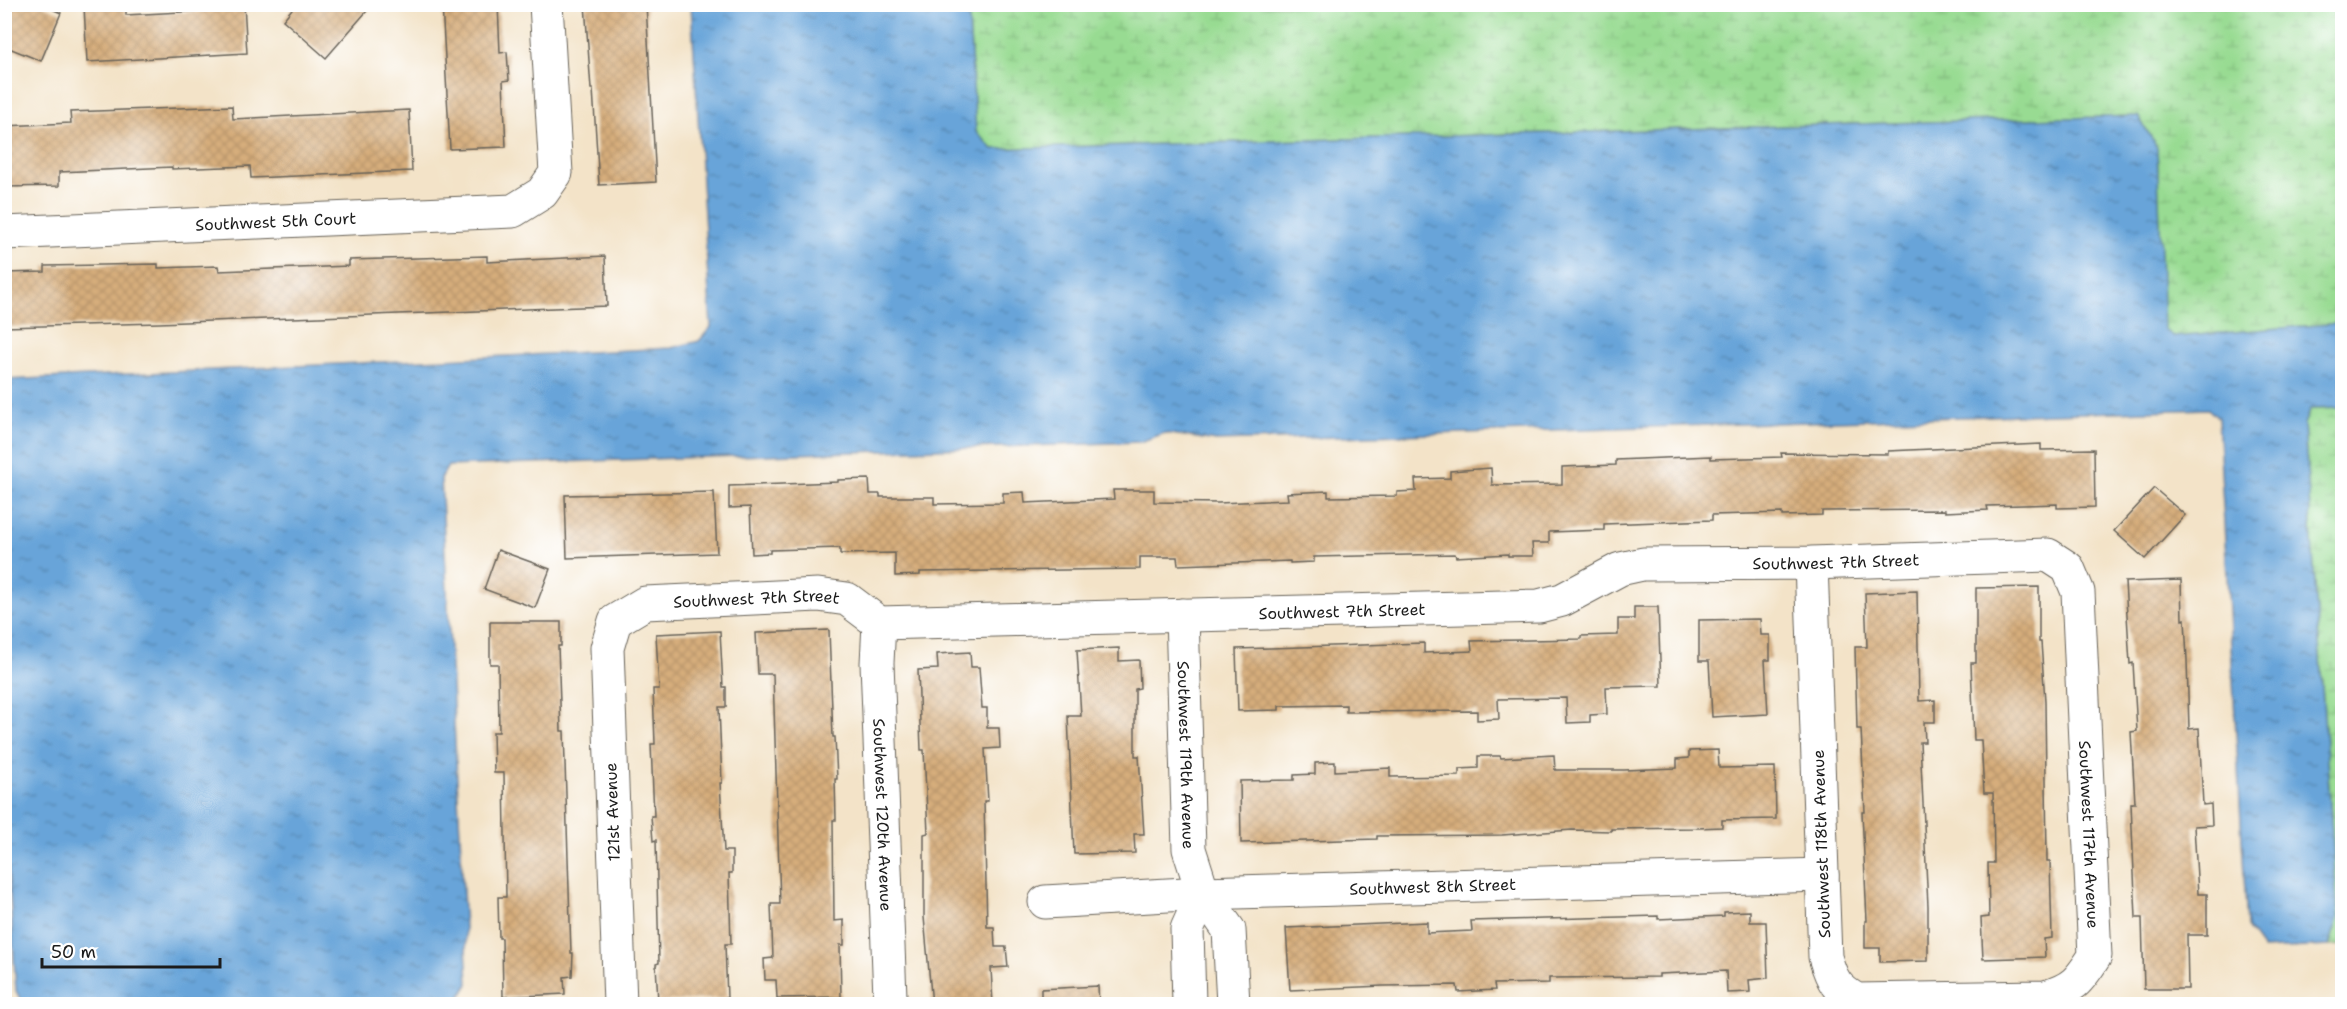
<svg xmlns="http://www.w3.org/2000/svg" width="2347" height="1009" viewBox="0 0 2347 1009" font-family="'Shantell Sans',sans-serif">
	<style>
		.wetland { fill: url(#wetland-marsh); stroke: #5a7c57; stroke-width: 1.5 }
		.water { fill: url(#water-ripples); stroke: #42607a; stroke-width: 1.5 }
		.building { fill: url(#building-cross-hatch) }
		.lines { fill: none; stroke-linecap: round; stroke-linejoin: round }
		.minor-casing { stroke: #676258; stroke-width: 35 }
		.minor { stroke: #fff; stroke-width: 33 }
		.labels { text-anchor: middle; stroke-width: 5; stroke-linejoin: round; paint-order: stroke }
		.street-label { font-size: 16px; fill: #1c1c1c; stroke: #fff }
	</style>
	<defs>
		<pattern id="wetland-marsh" width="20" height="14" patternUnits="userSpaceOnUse" patternTransform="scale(1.5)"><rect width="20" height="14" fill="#98db92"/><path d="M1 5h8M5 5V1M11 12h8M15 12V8" fill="none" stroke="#82bb7d"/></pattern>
		<pattern id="water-ripples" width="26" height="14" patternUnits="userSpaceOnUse" patternTransform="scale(1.5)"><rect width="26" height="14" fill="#68a4d9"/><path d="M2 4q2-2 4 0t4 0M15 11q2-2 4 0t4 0" fill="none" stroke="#5585af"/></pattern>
		<pattern id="building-cross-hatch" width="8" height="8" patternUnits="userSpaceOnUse" patternTransform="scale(1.5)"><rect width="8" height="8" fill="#d6ad7b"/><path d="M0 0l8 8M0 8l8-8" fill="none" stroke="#b7946a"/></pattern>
	</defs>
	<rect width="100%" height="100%" fill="#fff"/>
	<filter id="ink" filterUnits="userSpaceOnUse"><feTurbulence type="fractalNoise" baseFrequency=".0167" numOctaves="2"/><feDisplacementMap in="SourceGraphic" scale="12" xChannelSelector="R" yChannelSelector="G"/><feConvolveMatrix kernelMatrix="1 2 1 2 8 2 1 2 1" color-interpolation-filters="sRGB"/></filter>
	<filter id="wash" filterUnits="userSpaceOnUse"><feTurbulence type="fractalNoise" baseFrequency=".008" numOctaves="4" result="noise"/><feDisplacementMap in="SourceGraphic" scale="24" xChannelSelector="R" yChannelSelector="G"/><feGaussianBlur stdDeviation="1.35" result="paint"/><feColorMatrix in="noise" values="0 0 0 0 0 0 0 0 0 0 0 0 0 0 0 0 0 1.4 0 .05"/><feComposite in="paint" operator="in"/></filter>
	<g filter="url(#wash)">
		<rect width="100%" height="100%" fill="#f3e3c8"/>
		<g class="wetland">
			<polygon points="968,5 2342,5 2342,323 2173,337 2163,329 2157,147 2138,116 993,149 976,132"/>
			<polygon points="2342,408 2342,945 2329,946 2338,919 2304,424 2310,409"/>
		</g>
		<polygon class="water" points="691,5 968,5 976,132 993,149 2138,116 2157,147 2164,329 2174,337 2342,323 2342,408 2310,409 2304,424 2338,919 2329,946 2263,949 2247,927 2218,418 2208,409 1216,441 1165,433 1140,442 448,466 441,478 468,984 456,1004 23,1004 16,991 4,798 5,380 671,348 699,341 711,327"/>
		<g id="blocks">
			<g class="building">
				<polygon points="4,4 40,4 61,13 41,61 4,46"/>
				<polygon points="126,4 126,15 200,11 199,4 244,4 247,53 87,62 84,6"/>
				<polygon points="296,4 373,4 326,58 283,20"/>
				<polygon points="442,4 498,4 500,53 507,52 509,80 503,81 506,147 450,149"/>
				<polygon points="585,4 646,4 656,182 599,185 593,89 591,89"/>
				<polygon points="232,106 233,119 409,110 412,171 251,178 250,166 172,169 172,167 59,172 59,186 4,187 4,126 71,123 70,112"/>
				<polygon points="487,256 487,262 605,256 607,306 159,323 4,327 4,273 45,272 45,266 158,264 158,268 218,266 219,271 349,266 349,260"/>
				<polygon points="2041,444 2041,450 2094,449 2095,507 2057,508 2057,504 1987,506 1988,510 1945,512 1945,510 1822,511 1822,515 1782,516 1782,513 1712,515 1712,520 1604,524 1604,530 1549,532 1549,543 1532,543 1533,556 1508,556 1508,554 1456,557 1455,554 1314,557 1314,562 1290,563 1290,561 1178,565 1177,557 1140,557 1140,569 920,572 920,575 895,576 895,553 840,554 840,548 770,550 770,553 752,554 750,507 729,508 729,486 838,482 838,480 869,479 870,494 880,494 880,497 934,497 934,504 1003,503 1003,493 1024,492 1025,503 1114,499 1113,490 1154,490 1154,502 1218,503 1288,500 1287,493 1328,491 1328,497 1397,496 1397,492 1416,491 1415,479 1450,478 1450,471 1491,468 1492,485 1562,484 1562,467 1616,465 1616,460 1711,456 1711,459 1782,457 1781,453 1888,454 1888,451"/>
				<polygon points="2154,488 2185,515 2145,559 2114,531"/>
				<polygon points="714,492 717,553 567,558 565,495"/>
				<polygon points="498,550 550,569 535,608 484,589"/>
				<polygon points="2181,580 2182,620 2185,619 2187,660 2189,729 2199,728 2203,805 2211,804 2212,825 2194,826 2198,894 2207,894 2207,935 2187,935 2188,989 2144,989 2142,918 2136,918 2132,828 2131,803 2135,803 2131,732 2137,731 2133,663 2130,664 2125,582"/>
				<polygon points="2039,587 2039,642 2041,642 2045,701 2047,861 2050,861 2052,938 2044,939 2045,957 1983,959 1981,918 1989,917 1988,863 1994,863 1993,793 1984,793 1981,740 1974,740 1971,663 1976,663 1976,588"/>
				<polygon points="1917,591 1919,701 1935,700 1935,722 1924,722 1925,742 1920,742 1928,906 1928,961 1880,962 1880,948 1865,948 1865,921 1867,921 1862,812 1865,812 1861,729 1857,729 1855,647 1867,647 1865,593"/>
				<polygon points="1634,607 1658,607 1661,686 1606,687 1607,714 1590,715 1590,722 1567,723 1566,698 1498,699 1499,719 1477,720 1477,711 1346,712 1346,705 1279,706 1279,710 1238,711 1236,649 1424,643 1424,653 1472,651 1471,641 1581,639 1581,636 1618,635 1618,619 1634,619"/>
				<polygon points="1760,619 1761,635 1770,635 1770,660 1765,660 1768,714 1712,717 1709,661 1699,661 1699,620"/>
				<polygon points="490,622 561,622 561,646 558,646 561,731 564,731 571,953 573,953 572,976 564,977 565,994 503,997 502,938 499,938 498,897 506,897 504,773 494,773 493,732 499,732 498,664 490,664"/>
				<polygon points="829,630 833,737 835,737 837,779 835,779 836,820 833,820 834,921 844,920 844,945 840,945 841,997 777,998 776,980 765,980 764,959 773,958 771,904 780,904 773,674 758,674 756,633"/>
				<polygon points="720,631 723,687 726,687 726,707 719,707 722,783 720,783 724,851 732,851 732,873 729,873 731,944 725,944 727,998 658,1002 656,964 659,963 656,840 653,841 651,816 654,816 651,744 655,744 653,689 659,689 656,634"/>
				<polygon points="1119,648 1119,661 1139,660 1140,688 1135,689 1135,756 1139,756 1144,834 1134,834 1135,853 1074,854 1068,716 1081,716 1077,650"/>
				<polygon points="970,652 971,667 979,667 982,708 987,708 987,728 999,728 1000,748 985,749 988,801 984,801 987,927 994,927 995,947 1006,947 1008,967 991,968 993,1005 932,1005 924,917 924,834 928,833 924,750 921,750 918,670 938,669 937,654"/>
				<polygon points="1718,750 1719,768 1775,767 1776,819 1722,820 1722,827 1698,828 1611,829 1611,831 1572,830 1502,835 1377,836 1377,839 1241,843 1240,781 1294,780 1294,775 1315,774 1315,763 1335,762 1335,771 1390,768 1390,777 1459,776 1459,769 1478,768 1478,756 1500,756 1501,758 1554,755 1555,770 1624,770 1677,768 1677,759 1689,758 1689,751"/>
				<polygon points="1750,911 1750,922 1766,922 1768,978 1749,980 1750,992 1727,993 1726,971 1659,974 1659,977 1549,978 1549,983 1494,984 1495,990 1458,992 1457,985 1383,986 1290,990 1286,928 1427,922 1427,933 1472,931 1471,921 1658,916 1658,919 1724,916 1724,912"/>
				<polygon points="1098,986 1099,1005 1041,1005 1041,989"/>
			</g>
		</g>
	</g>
	<g filter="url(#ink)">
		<use href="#blocks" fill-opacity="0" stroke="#676258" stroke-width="1.5"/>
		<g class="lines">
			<g class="minor-casing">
				<g id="minor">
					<path id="s1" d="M4 233 513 211 542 193 556 173 546 4"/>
					<path id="s2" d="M1182 615 1189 849 1203 893 1229 930 1233 1004"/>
					<path id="s3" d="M879 623 877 663 890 997 886 1004"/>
					<path id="s4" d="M1045 902 1203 893 1822 875"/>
					<path id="s5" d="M620 1004 607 648 615 621 645 603 818 595 847 599 879 623 1539 606 1562 600 1620 569 1643 564 1811 563 2048 555 2068 568 2078 592 2095 956C2079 981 2073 989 2045 997L1857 1000C1836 989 1832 980 1825 957L1811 563"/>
					<polyline points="1189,1004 1187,929 1203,893"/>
				</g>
			</g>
			<use href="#minor" class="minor"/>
		</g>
	</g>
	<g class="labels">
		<g class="street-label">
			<text dy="6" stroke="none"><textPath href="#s1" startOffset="272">Southwest 5th Court</textPath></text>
			<text dy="6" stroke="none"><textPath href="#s5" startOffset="1628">Southwest 7th Street</textPath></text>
			<text dy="6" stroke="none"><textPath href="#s5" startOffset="531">Southwest 7th Street</textPath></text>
			<text dy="6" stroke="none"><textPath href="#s5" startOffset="1125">Southwest 7th Street</textPath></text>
			<text dy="6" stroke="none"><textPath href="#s2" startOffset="140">Southwest 119th Avenue</textPath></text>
			<text transform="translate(612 812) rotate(-92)" y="6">121st Avenue</text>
			<text dy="6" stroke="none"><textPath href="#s3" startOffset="192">Southwest 120th Avenue</textPath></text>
			<text dy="6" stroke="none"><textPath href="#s5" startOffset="2133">Southwest 117th Avenue</textPath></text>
			<text transform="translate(1821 844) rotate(-92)" y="6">Southwest 118th Avenue</text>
			<text dy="6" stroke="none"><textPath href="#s4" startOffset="388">Southwest 8th Street</textPath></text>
		</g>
	</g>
	<rect width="2347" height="1009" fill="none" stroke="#fff" stroke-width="24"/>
	<path d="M42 958v9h178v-9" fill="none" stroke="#1c1c1c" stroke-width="3"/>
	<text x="51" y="958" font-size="18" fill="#1c1c1c" stroke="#ffffff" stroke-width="4.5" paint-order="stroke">50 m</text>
</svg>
